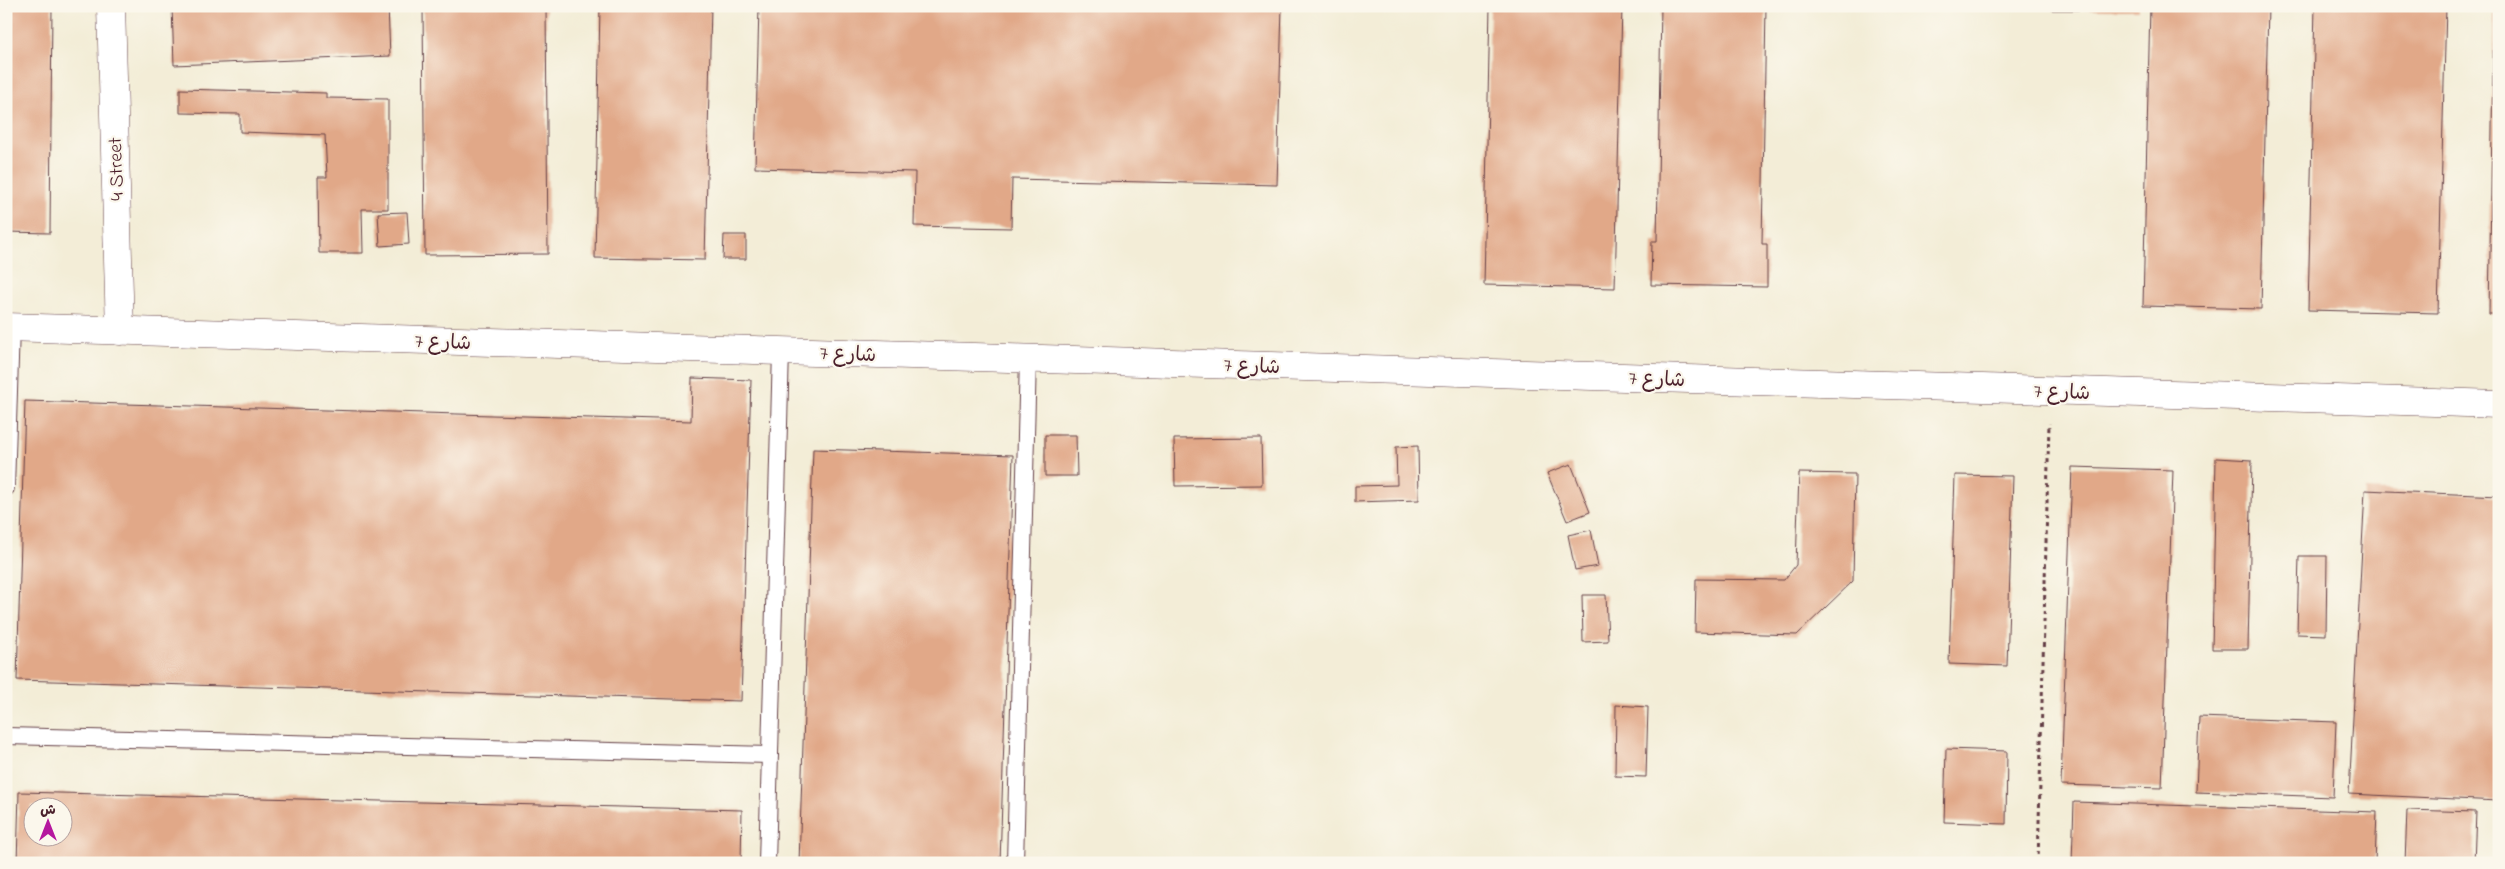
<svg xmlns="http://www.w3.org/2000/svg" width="2505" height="869" viewBox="0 0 2505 869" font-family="'Indie Flower','Playpen Sans Arabic',sans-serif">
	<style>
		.building { fill: #e1a888; fill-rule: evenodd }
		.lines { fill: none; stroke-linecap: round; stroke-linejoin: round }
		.service-casing { stroke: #633e45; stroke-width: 18 }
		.minor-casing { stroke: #633e45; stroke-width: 29 }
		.tertiary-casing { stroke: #633e45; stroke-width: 29 }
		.path { stroke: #633e45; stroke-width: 3; stroke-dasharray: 4 4; stroke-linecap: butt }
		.service { stroke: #fff; stroke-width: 16 }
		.minor { stroke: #fff; stroke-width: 28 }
		.tertiary { stroke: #fff; stroke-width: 28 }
		.labels { text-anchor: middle; stroke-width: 4.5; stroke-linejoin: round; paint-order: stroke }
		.street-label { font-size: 20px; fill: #4a1f2b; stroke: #fbf7ec }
	</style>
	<rect width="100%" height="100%" fill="#fbf7ec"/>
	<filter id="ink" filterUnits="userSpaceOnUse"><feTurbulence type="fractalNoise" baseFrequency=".02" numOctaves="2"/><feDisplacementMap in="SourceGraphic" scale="10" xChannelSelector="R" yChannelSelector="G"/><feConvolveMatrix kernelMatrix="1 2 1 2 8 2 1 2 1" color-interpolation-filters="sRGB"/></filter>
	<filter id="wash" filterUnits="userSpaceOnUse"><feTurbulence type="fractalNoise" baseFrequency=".0096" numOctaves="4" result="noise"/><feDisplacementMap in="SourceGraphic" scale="20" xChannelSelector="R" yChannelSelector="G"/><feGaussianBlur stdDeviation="1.12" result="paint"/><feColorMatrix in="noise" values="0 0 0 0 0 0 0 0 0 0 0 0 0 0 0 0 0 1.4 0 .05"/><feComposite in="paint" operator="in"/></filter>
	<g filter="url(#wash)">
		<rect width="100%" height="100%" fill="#f3edd7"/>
		<g id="blocks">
			<g class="building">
				<polygon points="6,6 52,6 50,233 6,232"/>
				<polygon points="172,6 388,6 390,56 174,65"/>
				<polygon points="423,6 546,6 548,254 425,255"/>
				<polygon points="600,6 711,6 705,260 595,258"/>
				<polygon points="759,6 1282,6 1277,185 1012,179 1011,228 914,226 915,172 755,168"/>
				<polygon points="1490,6 1622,6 1615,288 1484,285"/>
				<polygon points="1661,6 1766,6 1762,244 1767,244 1767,287 1651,285 1652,241 1657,241"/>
				<rect x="2052" y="6" width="87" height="4"/>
				<polygon points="2150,6 2268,6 2261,309 2143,306"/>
				<polygon points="2315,6 2446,6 2438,313 2308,310"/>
				<polygon points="2494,6 2499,6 2499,314 2489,314"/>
				<polygon points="180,89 326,93 326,98 388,99 388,209 362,209 363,253 319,253 318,177 327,177 325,135 240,132 240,114 180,113"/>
				<polygon points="407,212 409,244 380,246 378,213"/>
				<polygon points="724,235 746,235 746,259 723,259"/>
				<polygon points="692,378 751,380 741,701 17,680 25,401 691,421"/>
				<polygon points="1045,435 1076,435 1077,476 1045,476"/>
				<polygon points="1261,438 1262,485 1175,486 1174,439"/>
				<polygon points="1418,446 1419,500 1355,502 1355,486 1397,485 1396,447"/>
				<polygon points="813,449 1013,455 1000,863 799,863"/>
				<polygon points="2216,458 2252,460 2248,649 2212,649"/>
				<polygon points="1571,464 1590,512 1567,521 1547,473"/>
				<polygon points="2072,467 2173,470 2162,788 2061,785"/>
				<polygon points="1799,473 1855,474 1853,581 1797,635 1695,632 1696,579 1784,580 1796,565"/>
				<polygon points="1955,475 2013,476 2007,666 1949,664"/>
				<polygon points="2365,490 2499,496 2499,801 2349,794"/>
				<polygon points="1591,530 1598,566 1575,570 1568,535"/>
				<polygon points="2299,556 2327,556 2326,635 2297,634"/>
				<polygon points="1582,595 1606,595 1608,641 1583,642"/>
				<polygon points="1616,705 1648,707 1646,777 1615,776"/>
				<polygon points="2199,717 2336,722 2333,797 2196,792"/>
				<polygon points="1946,749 2007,751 2006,824 1944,822"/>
				<path d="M19 792 742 810 741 863H17ZM32 806H62V836H32Z"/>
				<polygon points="2074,802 2377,812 2375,863 2072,863"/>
				<polygon points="2407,810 2476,812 2474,863 2405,863"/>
			</g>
		</g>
	</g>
	<g filter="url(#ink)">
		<use href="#blocks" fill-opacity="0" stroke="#633e45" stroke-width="1"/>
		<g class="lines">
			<g class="service-casing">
				<g id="service">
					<polyline points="6,488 11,327"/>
					<polyline points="6,736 770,755"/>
					<polyline points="767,863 781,351"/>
					<polyline points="1015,863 1028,358"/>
				</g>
			</g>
			<g class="minor-casing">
				<polyline id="minor" points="111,6 120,331"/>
			</g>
			<g class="tertiary-casing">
				<polyline id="tertiary" points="6,327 2499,404"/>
			</g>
			<polyline class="path" points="2038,863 2049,423"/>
			<use href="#service" class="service"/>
			<use href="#minor" class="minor"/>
			<use href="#tertiary" class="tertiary"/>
		</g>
	</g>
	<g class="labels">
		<g class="street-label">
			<text transform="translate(115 169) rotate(-92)" y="7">4 Street</text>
			<text transform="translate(443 341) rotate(2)" y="7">شارع 7</text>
			<text transform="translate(848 353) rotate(2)" y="7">شارع 7</text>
			<text transform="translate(1252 365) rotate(2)" y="7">شارع 7</text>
			<text transform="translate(1657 378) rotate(2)" y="7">شارع 7</text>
			<text transform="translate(2062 391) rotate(2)" y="7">شارع 7</text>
		</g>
	</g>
	<rect width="2505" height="869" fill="none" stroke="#fbf7ec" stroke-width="25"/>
	<g transform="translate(48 822)"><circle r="24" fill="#fbf7ec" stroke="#b4a19f"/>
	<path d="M0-4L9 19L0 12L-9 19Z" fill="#b5179e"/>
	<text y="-8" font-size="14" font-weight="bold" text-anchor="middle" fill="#4a1f2b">ش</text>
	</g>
</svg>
